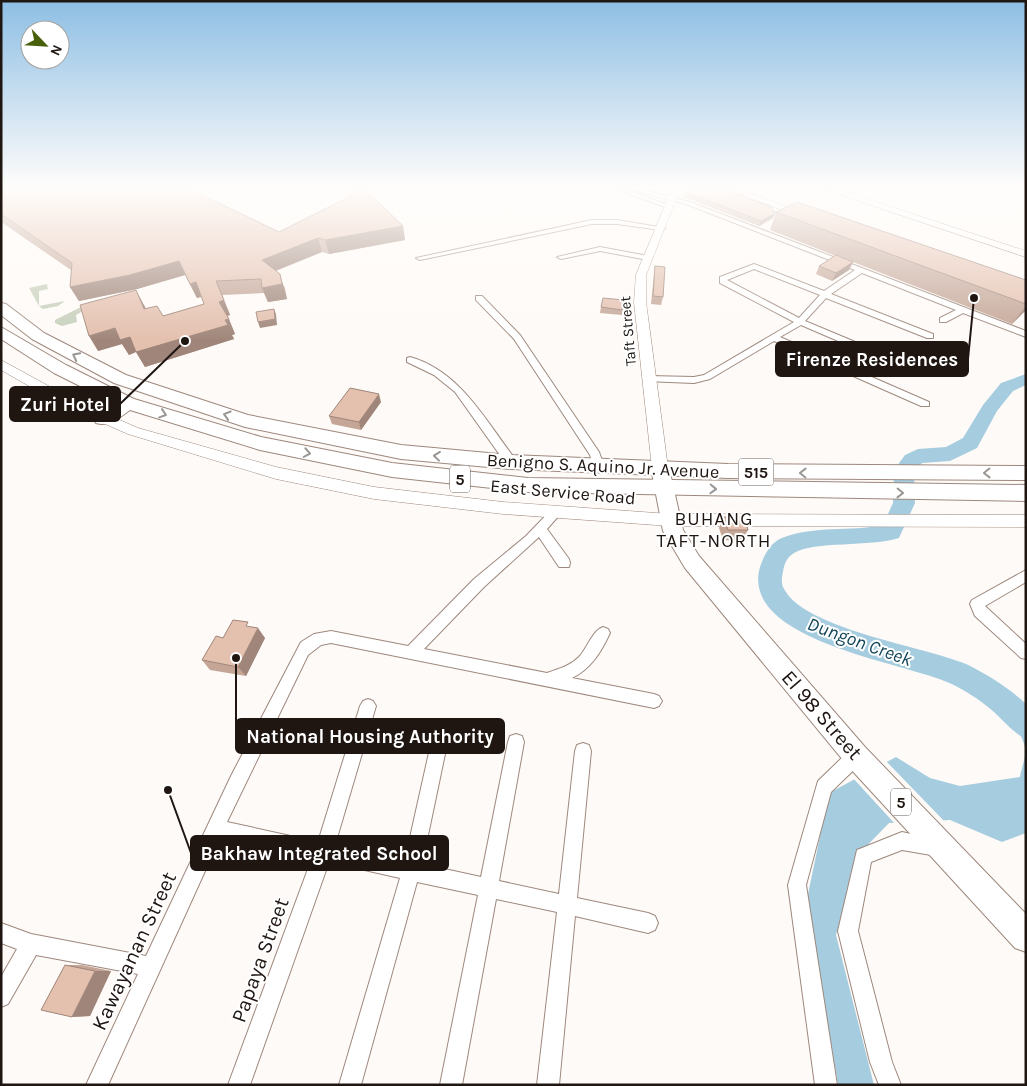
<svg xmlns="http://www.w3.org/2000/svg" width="1027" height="1086" viewBox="0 0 1027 1086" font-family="Karla,sans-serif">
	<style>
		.green { fill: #c6cfbb }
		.water { fill: #a6ccdf }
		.pier { fill: #fefaf7 }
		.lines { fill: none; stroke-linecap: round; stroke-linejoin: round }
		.river { fill: #a6ccdf; fill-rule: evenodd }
		.street-casing { stroke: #9d887d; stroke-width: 2 }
		.secondary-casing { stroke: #9d887d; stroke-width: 1 }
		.primary-casing { stroke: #9d887d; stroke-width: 2 }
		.highway-casing { stroke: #9d887d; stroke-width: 2 }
		.street { fill: #fff; fill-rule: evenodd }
		.secondary { fill: #fff; fill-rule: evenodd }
		.primary { fill: #fff; fill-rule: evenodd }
		.highway { fill: #fff; fill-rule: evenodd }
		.wall { fill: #c4a596 }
		.shaded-wall { fill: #a0867a }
		.building { fill: #e4c0ae; stroke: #a0867a }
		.oneway { stroke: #9a9694 }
		.labels { text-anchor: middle; stroke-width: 4; stroke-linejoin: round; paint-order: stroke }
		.far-street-label { font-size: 15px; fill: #1f1612; stroke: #fff }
		.shield { fill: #fff; stroke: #625c59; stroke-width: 1 }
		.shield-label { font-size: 16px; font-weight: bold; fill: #1f1612 }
		.street-label { font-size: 18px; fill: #1f1612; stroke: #fff }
		.neighbourhood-label { font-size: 19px; letter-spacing: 1px; fill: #1f1612; stroke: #fff }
		.water-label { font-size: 19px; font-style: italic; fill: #124559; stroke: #fff }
		.near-street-label { font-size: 21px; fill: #1f1612; stroke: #fff }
		.leader { fill: none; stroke: #1f1612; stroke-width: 2 }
		.callout-dot { fill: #1f1612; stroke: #fff; stroke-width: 2 }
		.callout { fill: #1f1612; stroke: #1f1612; stroke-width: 2 }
		.callout-label { font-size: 19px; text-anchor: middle; font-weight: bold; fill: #fff }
	</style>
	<rect width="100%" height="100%" fill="#fefaf7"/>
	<g class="green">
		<polygon points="47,284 48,289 39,291 39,306 65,301 58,306 43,309 39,306 29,288"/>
		<polygon points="83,306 83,311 76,315 77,322 62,326 55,323 55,320"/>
	</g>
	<path class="water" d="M956 673 1026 709V833L1002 842 950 820 889 823 859 854 836 935 874 1085H838L807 899 829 793 896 757 930 778 960 786 1020 777C1021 769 1027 755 1025 747 1019 720 977 689 956 673Z"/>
	<polygon class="pier" points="885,760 946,823 896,825 852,777"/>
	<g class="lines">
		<path class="river" d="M1026 374V385L1013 391 997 411 977 448 950 461 922 463 914 471 915 503 899 538C871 547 813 541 794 553 787 557 784 564 783 572 782 576 781 582 783 587 802 629 923 646 966 664 987 674 1009 688 1026 704V739C1013 733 1005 722 994 712 980 700 964 689 947 682 902 662 739 640 760 567 764 555 771 542 782 538 815 525 850 532 883 525L893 503 894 470 905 455 918 449 946 447 963 438 983 405 1001 383Z"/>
		<g class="street-casing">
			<g id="street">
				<polygon points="616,189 625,189 673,207 668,208"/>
				<path d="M629 189H639L690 202 1026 331V337L963 313 946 322H940V318L956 310 862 273 831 294 933 334V338H927L826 298 805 321 872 349V353H866L801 325 780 337 929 402V406H921L774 341 710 379 694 383 645 381 643 379 648 376 694 377 704 375 794 322 720 283V277L754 264 824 291 855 270 686 204ZM754 269 820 295 799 318 727 280Z"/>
				<polygon points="754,202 758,202 797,216 792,217 754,204"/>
				<polygon points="592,220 617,220 665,228 661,230 617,224 592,224 420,260 416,258"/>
				<polygon points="600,247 648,256 652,258 648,260 600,251 561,259 557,257"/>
				<polygon points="476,296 482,296 520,335 599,452 604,466 602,469 594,469 590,455 514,339 476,300"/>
				<path d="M410 357C460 371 486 421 515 459L517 462 515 465H507L455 392 434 375 407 362V358Z"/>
				<path d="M557 507 563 511 547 529 569 559 570 563 569 567H559L539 537 484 587 424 649 547 673C558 669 570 666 579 657 587 649 592 631 603 627L608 629 610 633C601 652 591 669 572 678L654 694 659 696 662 701 659 706 654 708 331 643 321 645 308 655 227 822 318 842 360 706 363 701 368 699 373 701 376 706 335 845 405 860 434 730 436 724 442 722 448 724 450 730 422 864 481 877 508 742 510 736 516 734 522 736 524 742 499 881 559 894 575 751 577 745 583 743 589 745 591 751 577 898 648 913 655 916 658 923 655 930 648 933 575 916 559 1085H537L557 912 496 899 462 1085H440L478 895 417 882 361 1085H339L400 878 329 862 250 1085H228L312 858 220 838 108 1085H86L138 974 36 955 8 1004 1 1007V977L17 949 1 943V923L31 934 146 956 231 776 301 642 314 634 331 631 408 646 474 579 526 536 553 508Z"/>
				<polygon points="1026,570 1026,582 985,606 1026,644 1026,659 1021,658 975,616 970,604 972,600"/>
				<polygon points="856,748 862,750 864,756 862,762 831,792 806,885 837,1085 815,1085 788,885 818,781 850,750"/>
				<polygon points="902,832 943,841 946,847 943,853 937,856 902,850 871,862 858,931 892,1062 901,1085 879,1085 870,1062 838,931 857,850"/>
			</g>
		</g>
		<g class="secondary-casing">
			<g id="secondary">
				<polygon points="672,189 680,189 646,275 646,302 668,468 666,472 654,472 652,468 634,302 636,275"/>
				<polygon points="727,189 739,189 811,216 803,218"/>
				<polygon points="823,189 836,189 1026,251 1026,257"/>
				<polygon points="1,360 74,400 138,428 276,467 374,487 503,502 670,514 1026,515 1026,527 670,526 503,514 374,499 276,479 128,434 64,406 1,370"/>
			</g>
		</g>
		<g class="primary-casing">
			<polygon id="primary" points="660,462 666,464 669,468 683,530 699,556 865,747 1026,914 1026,952 1015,948 847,765 685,568 663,531 651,468 654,464"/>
		</g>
		<g class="highway-casing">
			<g id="highway">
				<polygon points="1,303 6,304 44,333 126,375 248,415 401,445 511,455 728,464 1026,466 1026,480 728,478 511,469 401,459 245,427 114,383 32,339 1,315"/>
				<path d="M1 327 66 365 134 399 261 437 392 463 528 478 1026 485V501L528 492 392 477 260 450 130 410C120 417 110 427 96 423L94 419 96 415 114 403 54 373 1 339Z"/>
			</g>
		</g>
		<use href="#street" class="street"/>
		<use href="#secondary" class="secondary"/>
		<use href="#primary" class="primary"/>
		<use href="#highway" class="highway"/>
	</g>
	<g class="wall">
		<polygon points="1,189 279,232 403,226 405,240 329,254 322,252 276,271 285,288 287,299 268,302 264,293 222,295 230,315 227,316 235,334 232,335 234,339 145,367 136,352 129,355 122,344 98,351 144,305 146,309 163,316 204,304 201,297 197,298 185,275 137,289 79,301 70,287 71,270 1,222"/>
		<polygon points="686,189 773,218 759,226 684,197"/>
		<polygon points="776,212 1026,280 1026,310 1012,324 853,262 849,270 832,281 816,274 819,266 836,256 770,230"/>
		<polygon points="655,266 663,297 661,305 651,304 654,274"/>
		<polygon points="624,300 622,315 600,313 601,307"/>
		<polygon points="381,402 361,430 332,424 329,416"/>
		<polygon points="724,517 748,530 742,541 723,540 719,528"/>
		<polygon points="251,627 265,638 246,676 210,670 202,660 223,638"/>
		<polygon points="65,965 82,965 111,971 90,1016 72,1017"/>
	</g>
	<g class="shaded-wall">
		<polygon points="775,213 773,218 759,226 761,221"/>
		<polygon points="403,226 405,240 329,254 325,240"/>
		<polygon points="318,238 322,252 267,274 262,260"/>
		<polygon points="179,261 185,275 137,289 79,301 70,287"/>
		<polygon points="853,262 849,270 832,281 836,273"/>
		<polygon points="280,274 287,299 268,302 262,288"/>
		<polygon points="196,282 203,296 197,298 190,284"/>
		<polygon points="136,290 144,305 152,324 144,309"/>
		<polygon points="224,300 230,315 226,316 219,302"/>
		<polygon points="1026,306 1026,310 1012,324"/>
		<polygon points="274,309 276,314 277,325 260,328 258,322"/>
		<polygon points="229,319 235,334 232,335 234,339 145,367 136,352 129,355 122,344 98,351 89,336 115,328 130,337"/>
		<polygon points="379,394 381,402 361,430 359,422"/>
		<polygon points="258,628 265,638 246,676 238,667"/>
		<polygon points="95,971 111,971 90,1016 72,1017"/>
	</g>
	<g class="building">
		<polygon points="1,189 190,189 279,232 343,200 358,190 366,190 403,226 325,240 318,238 262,260 280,274 282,284 262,288 261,279 216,281 224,300 219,302 229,319 225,320 228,325 136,352 130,337 120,340 115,328 89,336 80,305 136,290 144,309 157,306 163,316 204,304 196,282 190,284 179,261 130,275 70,287 72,263 1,214"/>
		<polygon points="686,189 724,189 771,207 775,213 761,221 685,192"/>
		<polygon points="797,202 1026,280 1026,304 776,212"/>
		<polygon points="836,255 853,262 836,273 819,266"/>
		<polygon points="655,266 665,267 663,297 653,296"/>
		<polygon points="603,298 624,300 622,310 601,307"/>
		<polygon points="274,309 275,319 258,322 256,312"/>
		<polygon points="350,388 379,394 359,422 329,416"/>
		<polygon points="724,517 744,517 748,530 728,530"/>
		<polygon points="233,620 248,622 246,626 258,628 238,667 202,660 216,636 223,638"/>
		<polygon points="65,965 95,971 72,1017 41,1010"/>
	</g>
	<defs><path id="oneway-chevron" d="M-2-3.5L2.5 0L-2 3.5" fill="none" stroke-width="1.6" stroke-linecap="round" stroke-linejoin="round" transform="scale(1.25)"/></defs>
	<g class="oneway">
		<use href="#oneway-chevron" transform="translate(76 356) rotate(-153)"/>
		<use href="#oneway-chevron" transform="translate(163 414) rotate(18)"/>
		<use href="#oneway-chevron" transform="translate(227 415) rotate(-163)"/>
		<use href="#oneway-chevron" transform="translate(307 453) rotate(11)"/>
		<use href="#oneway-chevron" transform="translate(437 456) rotate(-174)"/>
		<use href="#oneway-chevron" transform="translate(803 473) rotate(-179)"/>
		<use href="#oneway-chevron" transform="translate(987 473) rotate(179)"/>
		<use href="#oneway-chevron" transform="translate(713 489) rotate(2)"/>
		<use href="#oneway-chevron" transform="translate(900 493) rotate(1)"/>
	</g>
	<linearGradient id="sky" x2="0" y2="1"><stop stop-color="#8dbee4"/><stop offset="0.55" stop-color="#fffdfb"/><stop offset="1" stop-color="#fffdfb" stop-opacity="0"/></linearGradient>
	<rect width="1027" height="341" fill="url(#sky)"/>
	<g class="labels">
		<g class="far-street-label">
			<text transform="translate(628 331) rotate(-95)" y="5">Taft Street</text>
		</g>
		<g class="shield">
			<rect x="738.5" y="458.5" width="35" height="27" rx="4"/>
			<rect x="450" y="465.5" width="20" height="27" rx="4"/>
			<rect x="891" y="788.5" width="20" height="27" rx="4"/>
		</g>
		<g class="shield-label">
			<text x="756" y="478">515</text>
			<text x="460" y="485">5</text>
			<text x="901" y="808">5</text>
		</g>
		<g class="street-label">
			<text transform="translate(603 466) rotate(3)" y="6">Benigno S. Aquino Jr. Avenue</text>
			<text transform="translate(563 492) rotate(5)" y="6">East Service Road</text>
		</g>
		<g class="neighbourhood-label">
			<text x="714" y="525">BUHANG<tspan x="714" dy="22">TAFT-NORTH</tspan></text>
		</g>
		<g class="water-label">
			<text transform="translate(860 641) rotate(20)" y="7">Dungon Creek</text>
		</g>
		<g class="near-street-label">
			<text transform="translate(822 715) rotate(49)" y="7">El 98 Street</text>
			<text transform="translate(134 951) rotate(-65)" y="7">Kawayanan Street</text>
			<text transform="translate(260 960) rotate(-70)" y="7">Papaya Street</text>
		</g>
	</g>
	<path class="leader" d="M974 298L968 359M185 341L120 404M236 658L236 736M168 790L191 853"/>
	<g class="callout-dot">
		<circle cx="974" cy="298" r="5"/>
		<circle cx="185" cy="341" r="5"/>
		<circle cx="236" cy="658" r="5"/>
		<circle cx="168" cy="790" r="5"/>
	</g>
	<g class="callout">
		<rect x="776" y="342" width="192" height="34" rx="5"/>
		<rect x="10" y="387" width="110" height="34" rx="5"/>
		<rect x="236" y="719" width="268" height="34" rx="5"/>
		<rect x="191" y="836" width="257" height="34" rx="5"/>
	</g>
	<g class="callout-label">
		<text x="872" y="366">Firenze Residences</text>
		<text x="65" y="411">Zuri Hotel</text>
		<text x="370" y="743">National Housing Authority</text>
		<text x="319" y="860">Bakhaw Integrated School</text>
	</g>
	<rect width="1027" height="1086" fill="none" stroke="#1f1612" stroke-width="5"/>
	<g transform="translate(45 45) rotate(115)"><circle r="24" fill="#ffffff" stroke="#a5a2a0"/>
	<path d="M0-4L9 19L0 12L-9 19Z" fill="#49600b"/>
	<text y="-8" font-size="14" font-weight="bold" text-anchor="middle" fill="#1f1612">N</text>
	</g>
</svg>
